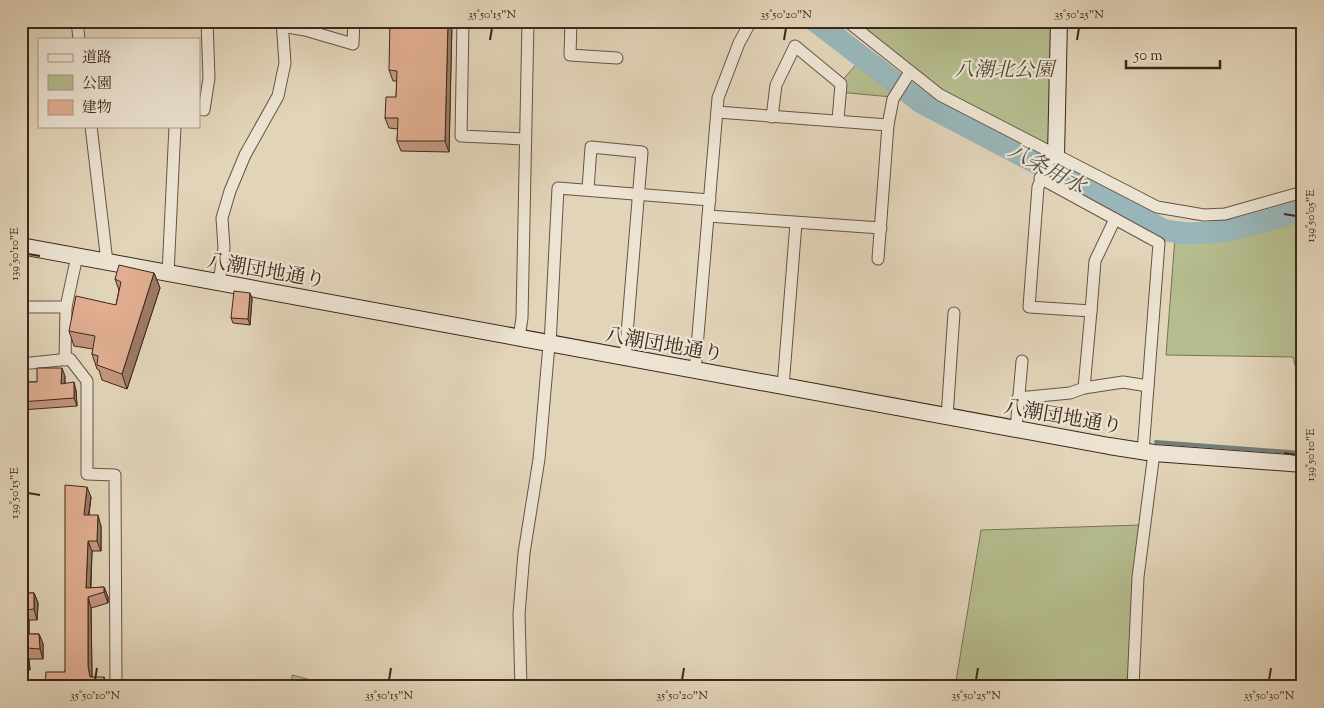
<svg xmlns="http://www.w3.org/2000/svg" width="1324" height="708" viewBox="0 0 1324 708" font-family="'Sorts Mill Goudy','Noto Serif JP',serif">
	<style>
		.green { fill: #b5bc8e; stroke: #787254 }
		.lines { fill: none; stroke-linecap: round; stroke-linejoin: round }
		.stream { stroke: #737d7a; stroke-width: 4 }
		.river { stroke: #98b6b9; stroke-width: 22 }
		.street-casing { stroke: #665342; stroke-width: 13 }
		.secondary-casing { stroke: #3c281b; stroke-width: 18 }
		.street { stroke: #ece3d2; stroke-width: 11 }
		.secondary { stroke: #ece3d2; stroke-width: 16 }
		.wall { fill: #c2967e; stroke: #3c281b }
		.shaded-wall { fill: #9e7a66; stroke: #3c281b }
		.building { fill: #e1ae92; stroke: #3c281b }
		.ticks { fill: none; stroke: #3c281b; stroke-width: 2 }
		.labels { text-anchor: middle; stroke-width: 4.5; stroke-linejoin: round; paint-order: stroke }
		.park-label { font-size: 20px; font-style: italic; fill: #544632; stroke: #ece3d2 }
		.street-label { font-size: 20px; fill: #3c281b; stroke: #ece3d2 }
		.water-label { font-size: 21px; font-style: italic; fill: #534c42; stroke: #ece3d2 }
		.neatline { fill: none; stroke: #3c281b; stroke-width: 2 }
		.ticks-label { font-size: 12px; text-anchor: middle; fill: #3c281b }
	</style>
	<rect width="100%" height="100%" fill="#e2d4b9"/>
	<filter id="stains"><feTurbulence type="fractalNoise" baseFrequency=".004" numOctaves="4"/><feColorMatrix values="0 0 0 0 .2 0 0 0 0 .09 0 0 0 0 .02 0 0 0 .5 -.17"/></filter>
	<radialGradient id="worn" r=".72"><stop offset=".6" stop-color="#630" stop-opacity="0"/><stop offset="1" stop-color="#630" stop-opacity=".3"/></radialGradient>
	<g class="green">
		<polygon points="848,21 1055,21 1051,148 941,90"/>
		<polygon points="861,59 898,86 892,97 838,92 839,84"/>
		<polygon points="1303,213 1303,385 1300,384 1293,357 1166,355 1175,237 1227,235"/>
		<polygon points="1141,525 1129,687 955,687 981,530"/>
		<polygon points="292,675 338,687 291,687"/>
	</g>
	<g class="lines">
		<polyline class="stream" points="1156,442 1303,453"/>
		<path class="river" d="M815 21 922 103 1164 230C1212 241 1257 223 1303 210"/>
		<g class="street-casing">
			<g id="street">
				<polyline points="77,21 79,39"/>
				<polyline points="463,21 461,136 524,139"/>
				<polyline points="571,21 570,55 617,58"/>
				<polyline points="847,21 940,95 1157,207 1204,215 1225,214 1303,192"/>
				<polyline points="282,26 305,30 353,44 354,21"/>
				<polyline points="199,109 204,110 209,78 207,21"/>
				<polyline points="717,112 888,125"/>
				<polyline points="772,117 776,85 795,46 841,84 838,120"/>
				<polyline points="91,126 107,262"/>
				<polyline points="1052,154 1038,187 1029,307 1091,311 1084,388"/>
				<polyline points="1040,178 1159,243 1143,452"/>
				<polyline points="588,189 591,147 642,152 625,358"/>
				<polyline points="708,216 881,228"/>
				<polyline points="878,259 888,125 893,99 910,72"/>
				<polyline points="168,274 175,126"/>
				<polyline points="219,283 224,248 222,218 230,191 245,155 278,96 285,63 282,21"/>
				<polyline points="21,307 66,307"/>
				<polyline points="1091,311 1095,261 1115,219"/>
				<polyline points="519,338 522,318 528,21"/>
				<polyline points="550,345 558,188 710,200"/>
				<polyline points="65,360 66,307 77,256"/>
				<polyline points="21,364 70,359 87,381 87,474 115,475 116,687"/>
				<polyline points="695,371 718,98 739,43 751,21"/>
				<polyline points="783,387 796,223"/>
				<polyline points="1018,398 1070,393 1084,388 1123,382 1148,386"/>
				<polyline points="947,417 954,313"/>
				<polyline points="1016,429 1022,361"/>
				<polyline points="521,687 519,614 524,553 539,459 549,345"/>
				<polyline points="1133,687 1138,577 1154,453"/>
			</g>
		</g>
		<g class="secondary-casing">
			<g id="secondary">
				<polyline points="1056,156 1059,21"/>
				<polyline points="21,246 1109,446 1154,453 1303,464"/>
			</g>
		</g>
		<use href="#street" class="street"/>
		<use href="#secondary" class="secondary"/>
	</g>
	<g class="wall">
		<polygon points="452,22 449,152 401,151 397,141 398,129 389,128 385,118 396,97 397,81 393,81 389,70"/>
		<polygon points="154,273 160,288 127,389 102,380 99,370 97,369 92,354 93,349 74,346 69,331 116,305 119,290 115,279"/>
		<polygon points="250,293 252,299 250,325 233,323 231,318"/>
		<polygon points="65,376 65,383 76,390 77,406 21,410 21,382 37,382"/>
		<polygon points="91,497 89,515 101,526 101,551 92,551 91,588 104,587 108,597 108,603 91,608 92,677 107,687 65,672"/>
		<polygon points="21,593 34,593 38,603 37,620 29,620 29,634 39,634 43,644 43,659 29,659 30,670 21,671"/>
	</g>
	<g class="shaded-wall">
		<polygon points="448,21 451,21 452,22 449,152 445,141"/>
		<polygon points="154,273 160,288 127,389 122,374"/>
		<polygon points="250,293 252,299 250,325 248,319"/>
		<polygon points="62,368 65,376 64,392 61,384"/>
		<polygon points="74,382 76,390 77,406 74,398"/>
		<polygon points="87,487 91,497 87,525 84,515"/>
		<polygon points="98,515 101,526 101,551 97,541"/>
		<polygon points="88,541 92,551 90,596 86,588"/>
		<polygon points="104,587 108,597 108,603 104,592"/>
		<polygon points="34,593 38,603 37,620 34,609"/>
		<polygon points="88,597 91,608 92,677 94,687 90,677 88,666"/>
		<polygon points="25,610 29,620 29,645 25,634"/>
		<polygon points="39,634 43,644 43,659 40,649"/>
		<polygon points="26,648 29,659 30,670 26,660"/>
		<polygon points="104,677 107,687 103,687"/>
	</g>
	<g class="building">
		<polygon points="390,21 448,21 445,141 397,141 398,118 385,118 386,97 396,97 397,71 389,70"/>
		<polygon points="119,265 154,273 122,374 97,365 98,356 92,354 95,336 69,331 76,296 116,305 121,282 115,279"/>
		<polygon points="234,291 250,293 248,319 231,318"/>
		<polygon points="37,368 62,368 61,384 74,382 74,398 21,402 21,382 37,382"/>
		<polygon points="65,485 87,487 84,515 98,515 97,541 88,541 86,588 104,587 104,592 88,597 88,666 90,677 104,677 103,687 45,687 46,672 65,672"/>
		<polygon points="21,593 34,593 34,609 25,610 25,634 39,634 40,649 26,648 26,660 21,660"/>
	</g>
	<path class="ticks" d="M490 40 492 28M784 40 786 28M1077 40 1079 28M1284 214 1296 216M28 254 40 256M1284 453 1296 455M28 493 40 495M95 680 97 668M389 680 391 668M682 680 684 668M976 680 978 668M1269 680 1271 668"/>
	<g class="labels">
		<g class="park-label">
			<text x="1004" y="76">八潮北公園</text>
		</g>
		<g class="street-label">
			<text transform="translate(266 270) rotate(10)" y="7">八潮団地通り</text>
			<text transform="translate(664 344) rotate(10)" y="7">八潮団地通り</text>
			<text transform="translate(1063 416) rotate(10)" y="7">八潮団地通り</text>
		</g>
		<g class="water-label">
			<text transform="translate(1047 168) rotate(28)" y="7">八条用水</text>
		</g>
	</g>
	<rect width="1324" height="708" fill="none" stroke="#e2d4b9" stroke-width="55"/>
	<rect x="38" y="38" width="162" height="90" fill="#ece3d2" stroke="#a69889"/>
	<rect x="48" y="54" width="25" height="8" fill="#ece3d2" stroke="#a69889"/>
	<text x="82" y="62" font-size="15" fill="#3c281b">道路</text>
	<rect x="48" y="75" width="25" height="15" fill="#b5bc8e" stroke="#a69889"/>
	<text x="82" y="88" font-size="15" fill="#3c281b">公園</text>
	<rect x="48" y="100" width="25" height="15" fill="#e1ae92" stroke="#a69889"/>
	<text x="82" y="112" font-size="15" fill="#3c281b">建物</text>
	<path d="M1126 60v8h94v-8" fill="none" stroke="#3c281b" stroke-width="2.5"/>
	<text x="1134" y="60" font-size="15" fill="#3c281b" stroke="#ece3d2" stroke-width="4" paint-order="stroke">50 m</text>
	<rect x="28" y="28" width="1268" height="652" class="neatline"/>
	<g class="ticks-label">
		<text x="492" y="18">35°50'15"N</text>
		<text x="786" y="18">35°50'20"N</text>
		<text x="1079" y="18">35°50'25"N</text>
		<text transform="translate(1310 216) rotate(-90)" y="4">139°50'05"E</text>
		<text transform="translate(14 254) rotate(-90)" y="4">139°50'10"E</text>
		<text transform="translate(1310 455) rotate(-90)" y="4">139°50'10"E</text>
		<text transform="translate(14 493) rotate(-90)" y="4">139°50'15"E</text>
		<text x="95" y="699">35°50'10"N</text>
		<text x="389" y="699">35°50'15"N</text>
		<text x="682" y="699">35°50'20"N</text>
		<text x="976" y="699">35°50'25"N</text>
		<text x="1269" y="699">35°50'30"N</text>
	</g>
	<rect width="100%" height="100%" filter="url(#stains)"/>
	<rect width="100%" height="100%" fill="url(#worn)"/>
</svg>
